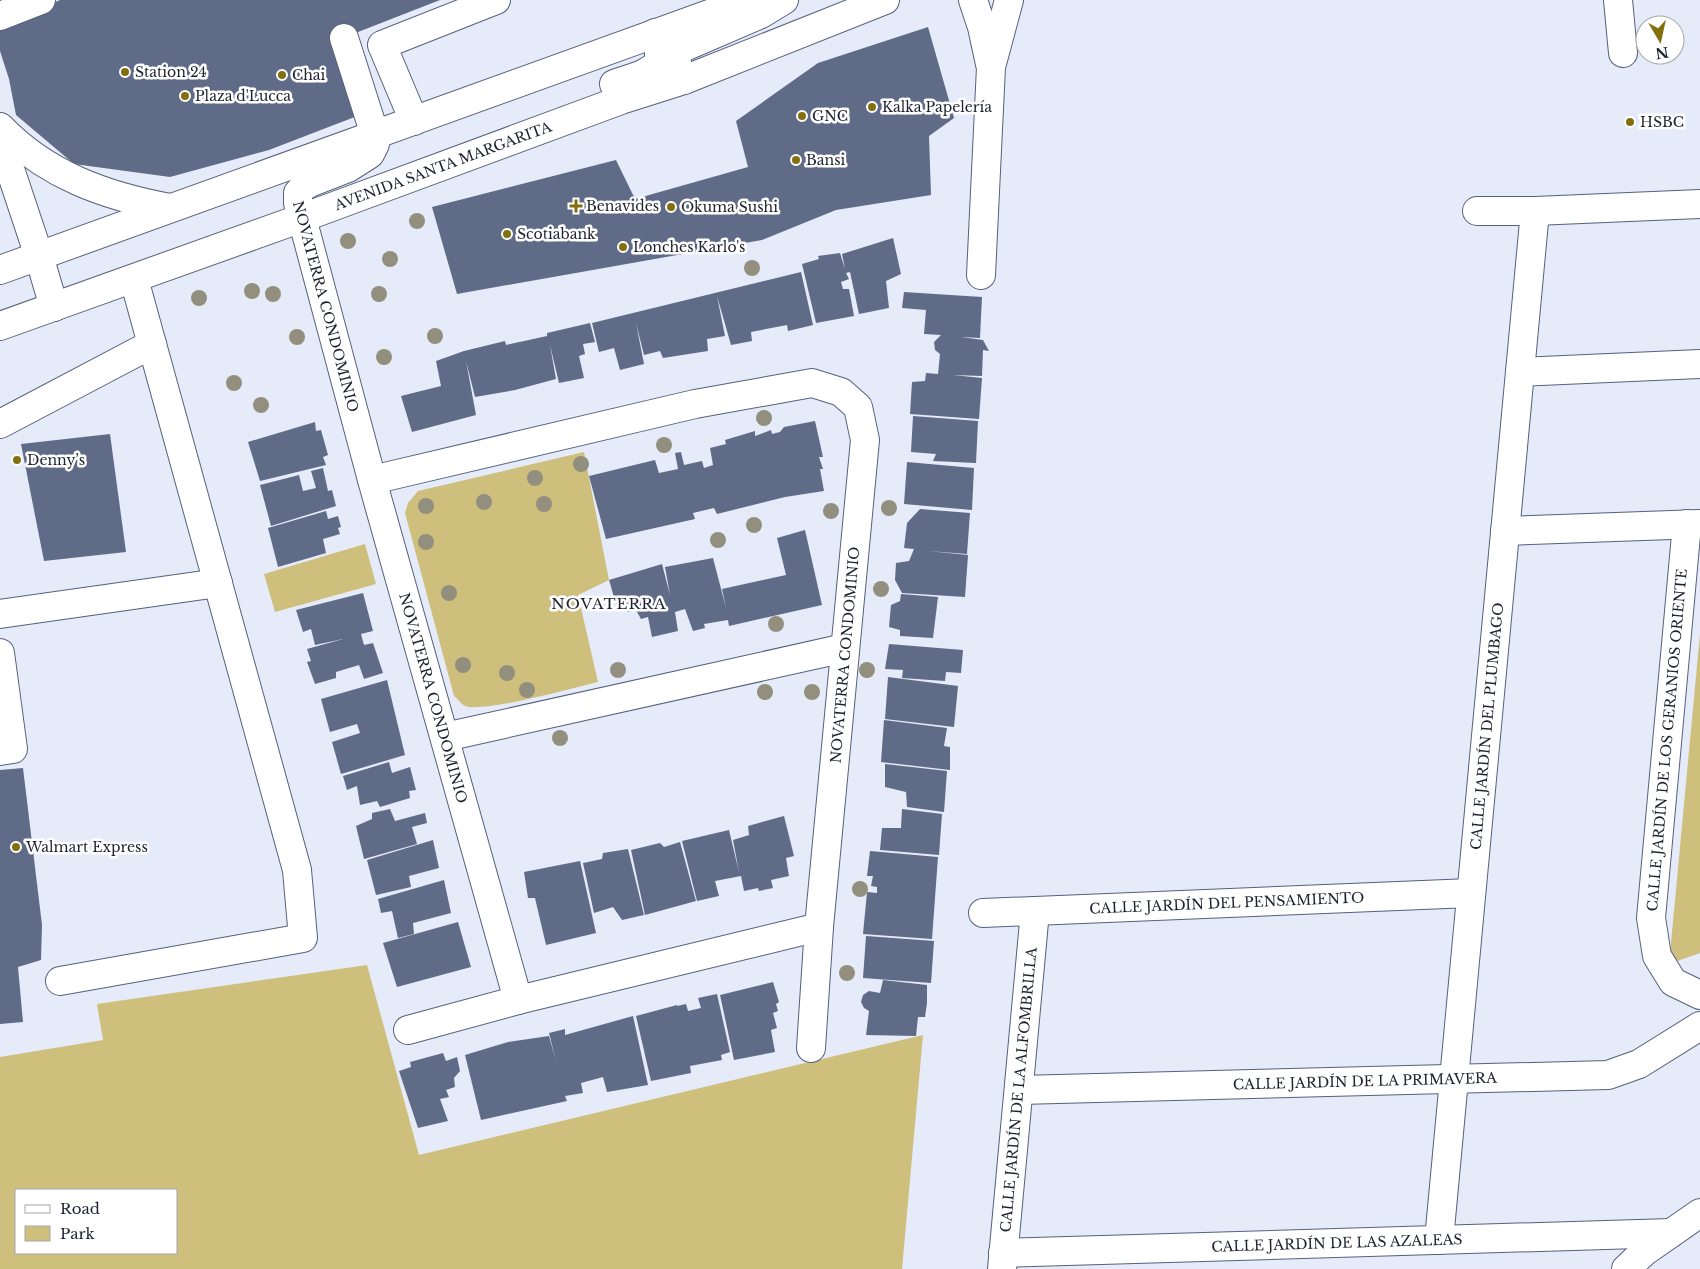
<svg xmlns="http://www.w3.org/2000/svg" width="1700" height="1269" viewBox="0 0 1700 1269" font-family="'Libre Baskerville',serif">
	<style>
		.green { fill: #cebf7d; fill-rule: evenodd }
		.building { fill: #606b88 }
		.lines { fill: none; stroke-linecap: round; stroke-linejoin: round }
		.minor-casing { stroke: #56607d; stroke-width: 30 }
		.major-casing { stroke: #56607d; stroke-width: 30 }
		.minor { stroke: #fff; stroke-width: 28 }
		.major { stroke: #fff; stroke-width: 28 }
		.tree { fill: #928f7f }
		.poi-dot { fill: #82700f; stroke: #fff; stroke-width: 2 }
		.labels { text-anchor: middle; stroke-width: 5; stroke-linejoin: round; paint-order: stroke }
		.poi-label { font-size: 14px; fill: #1d222e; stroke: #fff; text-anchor: start }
		.street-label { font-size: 14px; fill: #1d222e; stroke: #fff }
		.neighbourhood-label { font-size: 15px; letter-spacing: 1px; fill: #1d222e; stroke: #fff }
	</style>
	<rect width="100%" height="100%" fill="#e6ebf9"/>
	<g class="green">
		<path d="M584 452 609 580 578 595 598 682C573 688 484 713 465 706 461 704 458 699 454 696L405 513 408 503 418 491Z"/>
		<polygon points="365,544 376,584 275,612 264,574"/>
		<polygon points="1700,634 1700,953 1669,964"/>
		<path d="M367 965 419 1155 923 1035 902 1269H0V1057L103 1040 97 1004ZM16 1190H176V1253H16Z"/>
	</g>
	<g class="building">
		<polygon points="60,0 440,0 335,41 365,113 269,150 170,177 74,164 16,115 9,79 0,51 0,26"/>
		<polygon points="928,27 954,118 929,136 931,195 836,210 762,240 457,294 432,207 616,160 635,199 748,167 736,121 818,63"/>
		<polygon points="893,238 901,274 886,281 889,308 859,314 850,272 846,273 849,279 841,282 843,289 849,289 854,316 816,323 802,264 819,259 818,256 840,253 845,269 842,254"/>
		<polygon points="801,272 813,325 788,331 787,325 751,332 752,341 731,345 717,296 725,336 707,339 708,351 663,358 660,351 644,355 636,323 644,364 620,370 614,348 599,352 592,323"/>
		<polygon points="904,292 982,297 980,338 961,337 983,340 989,351 983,350 982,376 953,375 982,378 979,419 910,414 912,382 925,381 926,373 938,374 940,354 935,350 934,342 941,335 924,334 926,310 902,308"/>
		<polygon points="590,323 595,342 583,344 585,354 579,356 584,378 559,383 550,345 556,379 515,390 475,397 466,361 476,415 412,432 401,396 441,386 436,361 464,351 505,341 506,345 547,336 547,333"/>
		<polygon points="913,416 978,421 976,463 933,461 936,454 911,452"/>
		<polygon points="815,421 823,457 819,457 823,469 820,469 824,491 785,497 717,514 714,508 693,513 695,519 606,539 589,476 655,460 659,473 678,469 675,453 681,452 684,465 702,461 704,468 713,465 710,448 726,444 725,440 755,431 755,436 771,430 772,434 780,432 784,427"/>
		<polygon points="315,422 316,431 321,430 328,455 323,457 326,465 260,481 248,442"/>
		<polygon points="110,434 126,552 44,561 21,444"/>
		<polygon points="907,462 974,468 972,510 904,504"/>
		<polygon points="323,468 328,491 332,490 336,506 271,526 260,485 299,475 303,491 316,488 311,471"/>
		<polygon points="920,509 970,513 967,554 928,551 968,555 965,597 902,593 895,580 896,563 909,561 914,549 904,548 907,523"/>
		<polygon points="326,511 328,519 338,516 341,527 338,528 340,534 323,539 326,553 278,567 268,528"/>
		<polygon points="805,530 822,605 729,626 728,620 704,624 705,628 693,631 685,609 675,612 678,631 652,637 648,617 641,619 636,610 628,612 624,607 616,604 609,580 662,564 670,595 665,567 713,558 726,608 722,589 786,575 777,538"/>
		<polygon points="363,593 373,631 361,634 364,645 373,643 383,673 364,679 359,665 336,672 336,678 315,684 307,662 311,661 307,649 343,639 315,645 311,629 303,632 296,610"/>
		<polygon points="901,594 938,597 933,638 900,636 900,630 889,627 891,605 900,601"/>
		<polygon points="889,644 963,650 961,673 946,672 945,681 902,678 903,670 885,669"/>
		<polygon points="888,677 958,686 954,727 885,719"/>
		<polygon points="387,680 405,755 341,774 332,742 360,733 357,724 330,732 321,699"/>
		<polygon points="884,720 947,728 944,746 950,747 950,770 881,762"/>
		<polygon points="389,762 392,773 410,767 416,790 409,791 410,798 380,807 377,801 360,805 357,786 347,790 343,776"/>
		<polygon points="885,764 947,771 944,812 907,807 906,792 885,787"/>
		<polygon points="23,768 42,925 41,960 18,967 23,1022 0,1024 0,770"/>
		<polygon points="390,809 395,821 425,813 427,823 412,827 417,844 364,859 356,826 372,819 372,813"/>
		<polygon points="902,809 942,814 939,855 880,850 882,828 901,828"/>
		<polygon points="784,816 794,856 786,858 789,876 771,880 773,888 759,891 758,888 744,891 741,876 715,881 719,896 697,901 682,841 729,830 739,872 733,840 749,835 748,826"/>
		<polygon points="433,840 439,868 409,876 411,887 376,895 367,860"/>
		<polygon points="680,842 696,901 645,915 631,850 660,843 664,847"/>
		<polygon points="628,849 644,915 622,920 613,907 594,913 583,863 602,859 603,853"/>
		<polygon points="870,851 938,857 932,939 863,934 867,892 877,893 877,887 871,886 873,876 867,876"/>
		<polygon points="580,861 596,933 546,945 535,898 528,898 524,872"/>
		<polygon points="444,880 451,913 413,923 414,934 398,938 392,911 381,913 378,899"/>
		<polygon points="458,922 471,967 397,987 383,943"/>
		<polygon points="866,936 934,941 931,983 863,978"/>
		<polygon points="883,980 927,985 927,1003 925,1017 918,1017 916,1036 866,1035 869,1011 864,1008 861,1002 863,995 869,991 880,993"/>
		<polygon points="773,982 779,1002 776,1004 778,1011 773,1013 777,1028 771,1030 775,1052 734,1060 720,995"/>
		<polygon points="717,994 730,1052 721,1055 722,1060 690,1066 691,1073 651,1081 636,1016 677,1005 677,1006 686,1004 688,1011 701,1008 698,998"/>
		<polygon points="633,1016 648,1085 607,1092 603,1077 581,1083 583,1093 565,1096 567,1101 481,1120 465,1055 508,1042 549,1036 556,1061 549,1033 565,1029 565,1035"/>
		<polygon points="443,1053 446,1061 457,1057 460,1071 454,1078 455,1087 446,1090 449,1097 440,1099 448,1121 418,1128 399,1071 411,1067 410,1062"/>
	</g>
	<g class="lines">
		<g class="minor-casing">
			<g id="minor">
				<polyline points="973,0 982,27 990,64"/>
				<polyline points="1618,0 1623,53"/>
				<polyline points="0,16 41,0"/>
				<path id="s1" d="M344 38 375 135V144L370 154 348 168 312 182 304 186 298 193V203L372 480 518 1000"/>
				<polyline points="414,121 382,45 496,0"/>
				<polyline points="0,139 39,256 54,307"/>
				<polyline points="1477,211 1535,211 1700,204"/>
				<polyline points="981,275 991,67 1009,0"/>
				<polyline points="1520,372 1700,364"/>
				<polyline points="0,424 152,344"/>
				<polyline points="372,480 695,404 812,383 841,392 858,407 865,440 819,927 811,1048"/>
				<polyline points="1687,524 1651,918 1657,956 1673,982 1700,995"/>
				<polyline points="1505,531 1700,524"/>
				<polyline points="0,614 218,583"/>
				<polyline points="0,653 13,749 0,751"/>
				<polyline points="445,737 845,648"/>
				<path id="s2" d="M983 913 1471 893"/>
				<polyline points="60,981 303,938 297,870 134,279"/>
				<polyline points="408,1030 518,1000 819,927"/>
				<path id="s3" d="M1019 1090 1608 1075 1639 1064 1700 1026"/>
				<path id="s4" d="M1439 1240 1535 211"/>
				<path id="s5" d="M1003 1253 1671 1233"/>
				<path id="s6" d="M1002 1269 1035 911"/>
				<polyline points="1626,1269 1644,1252 1700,1213"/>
			</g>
		</g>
		<g class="major-casing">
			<g id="major">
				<path d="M684 80C677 70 674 61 680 49L761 14 784 0"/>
				<path d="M614 84C630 78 647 76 659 62V45L655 33"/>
				<path d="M0 127C46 175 105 196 170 208"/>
				<polyline points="0,270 748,0"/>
				<path id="s7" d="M0 326 302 218 621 100 684 80 885 0"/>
			</g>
		</g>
		<use href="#minor" class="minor"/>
		<use href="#major" class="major"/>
	</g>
	<g class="tree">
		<circle cx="417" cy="221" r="8"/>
		<circle cx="348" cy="241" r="8"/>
		<circle cx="390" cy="259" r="8"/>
		<circle cx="752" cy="268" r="8"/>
		<circle cx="252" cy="291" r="8"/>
		<circle cx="273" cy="294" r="8"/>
		<circle cx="379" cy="294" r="8"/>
		<circle cx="199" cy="298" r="8"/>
		<circle cx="435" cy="336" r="8"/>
		<circle cx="297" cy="337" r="8"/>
		<circle cx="384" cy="357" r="8"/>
		<circle cx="234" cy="383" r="8"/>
		<circle cx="261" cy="405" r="8"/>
		<circle cx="764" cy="418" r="8"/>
		<circle cx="664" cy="445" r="8"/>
		<circle cx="581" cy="464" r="8"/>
		<circle cx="535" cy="478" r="8"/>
		<circle cx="484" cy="502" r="8"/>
		<circle cx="544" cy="504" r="8"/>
		<circle cx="426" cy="506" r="8"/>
		<circle cx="889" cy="508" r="8"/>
		<circle cx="831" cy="511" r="8"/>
		<circle cx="754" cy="525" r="8"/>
		<circle cx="718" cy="540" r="8"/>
		<circle cx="426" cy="542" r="8"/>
		<circle cx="881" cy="589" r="8"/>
		<circle cx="449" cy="593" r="8"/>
		<circle cx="776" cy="624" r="8"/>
		<circle cx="463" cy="665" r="8"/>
		<circle cx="618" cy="670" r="8"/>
		<circle cx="867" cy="670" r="8"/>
		<circle cx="507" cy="673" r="8"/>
		<circle cx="527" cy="690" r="8"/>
		<circle cx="765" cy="692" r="8"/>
		<circle cx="812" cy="692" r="8"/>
		<circle cx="560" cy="738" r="8"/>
		<circle cx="860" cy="889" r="8"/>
		<circle cx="847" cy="973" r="8"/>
	</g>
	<g class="poi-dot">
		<circle cx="125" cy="72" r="5"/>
		<circle cx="282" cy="75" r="5"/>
		<circle cx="185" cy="96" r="5"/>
		<circle cx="872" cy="107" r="5"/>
		<circle cx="802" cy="116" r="5"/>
		<circle cx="1630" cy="122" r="5"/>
		<circle cx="796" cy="160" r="5"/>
		<path d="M573.5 198.5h5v5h5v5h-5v5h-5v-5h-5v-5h5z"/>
		<circle cx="671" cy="207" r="5"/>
		<circle cx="507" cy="234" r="5"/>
		<circle cx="623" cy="247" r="5"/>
		<circle cx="17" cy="460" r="5"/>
		<circle cx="16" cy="847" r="5"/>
	</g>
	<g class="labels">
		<g class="poi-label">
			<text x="135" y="77">Station 24</text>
			<text x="292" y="80">Chai</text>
			<text x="195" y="101">Plaza d'Lucca</text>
			<text x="882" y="112">Kalka Papelería</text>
			<text x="812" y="121">GNC</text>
			<text x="1640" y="127">HSBC</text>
			<text x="806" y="165">Bansi</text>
			<text x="586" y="211">Benavides</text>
			<text x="681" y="212">Okuma Sushi</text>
			<text x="517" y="239">Scotiabank</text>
			<text x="633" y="252">Lonches Karlo's</text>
			<text x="27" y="465">Denny’s</text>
			<text x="26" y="852">Walmart Express</text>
		</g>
		<g class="street-label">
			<text dy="5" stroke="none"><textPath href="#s7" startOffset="471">AVENIDA SANTA MARGARITA</textPath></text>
			<text dy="5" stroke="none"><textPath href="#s1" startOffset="322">NOVATERRA CONDOMINIO</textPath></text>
			<text transform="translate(845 655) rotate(-85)" y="5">NOVATERRA CONDOMINIO</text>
			<text dy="5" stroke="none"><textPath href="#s1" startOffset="728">NOVATERRA CONDOMINIO</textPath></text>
			<text dy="5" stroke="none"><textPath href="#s4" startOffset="516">CALLE JARDÍN DEL PLUMBAGO</textPath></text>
			<text transform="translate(1667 740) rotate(-85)" y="5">CALLE JARDÍN DE LOS GERANIOS ORIENTE</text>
			<text dy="5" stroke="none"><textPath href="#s2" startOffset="244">CALLE JARDÍN DEL PENSAMIENTO</textPath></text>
			<text dy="5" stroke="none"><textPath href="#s3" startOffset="346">CALLE JARDÍN DE LA PRIMAVERA</textPath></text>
			<text dy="5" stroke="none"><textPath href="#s6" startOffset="180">CALLE JARDÍN DE LA ALFOMBRILLA</textPath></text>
			<text dy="5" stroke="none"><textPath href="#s5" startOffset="334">CALLE JARDÍN DE LAS AZALEAS</textPath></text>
		</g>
		<g class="neighbourhood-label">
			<text x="609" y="609">NOVATERRA</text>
		</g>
	</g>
	<rect x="15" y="1189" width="162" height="65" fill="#ffffff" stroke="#a5a7ab"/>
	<rect x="25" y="1205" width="25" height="8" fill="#ffffff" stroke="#a5a7ab"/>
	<text x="60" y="1214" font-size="15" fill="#1d222e">Road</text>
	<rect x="25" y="1226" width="25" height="15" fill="#cebf7d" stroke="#a5a7ab"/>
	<text x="60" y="1239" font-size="15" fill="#1d222e">Park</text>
	<g transform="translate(1660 40) rotate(171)"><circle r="24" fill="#ffffff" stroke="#a5a7ab"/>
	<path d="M0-4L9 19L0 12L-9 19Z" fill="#82700f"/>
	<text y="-8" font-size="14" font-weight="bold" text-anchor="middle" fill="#1d222e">N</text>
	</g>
</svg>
